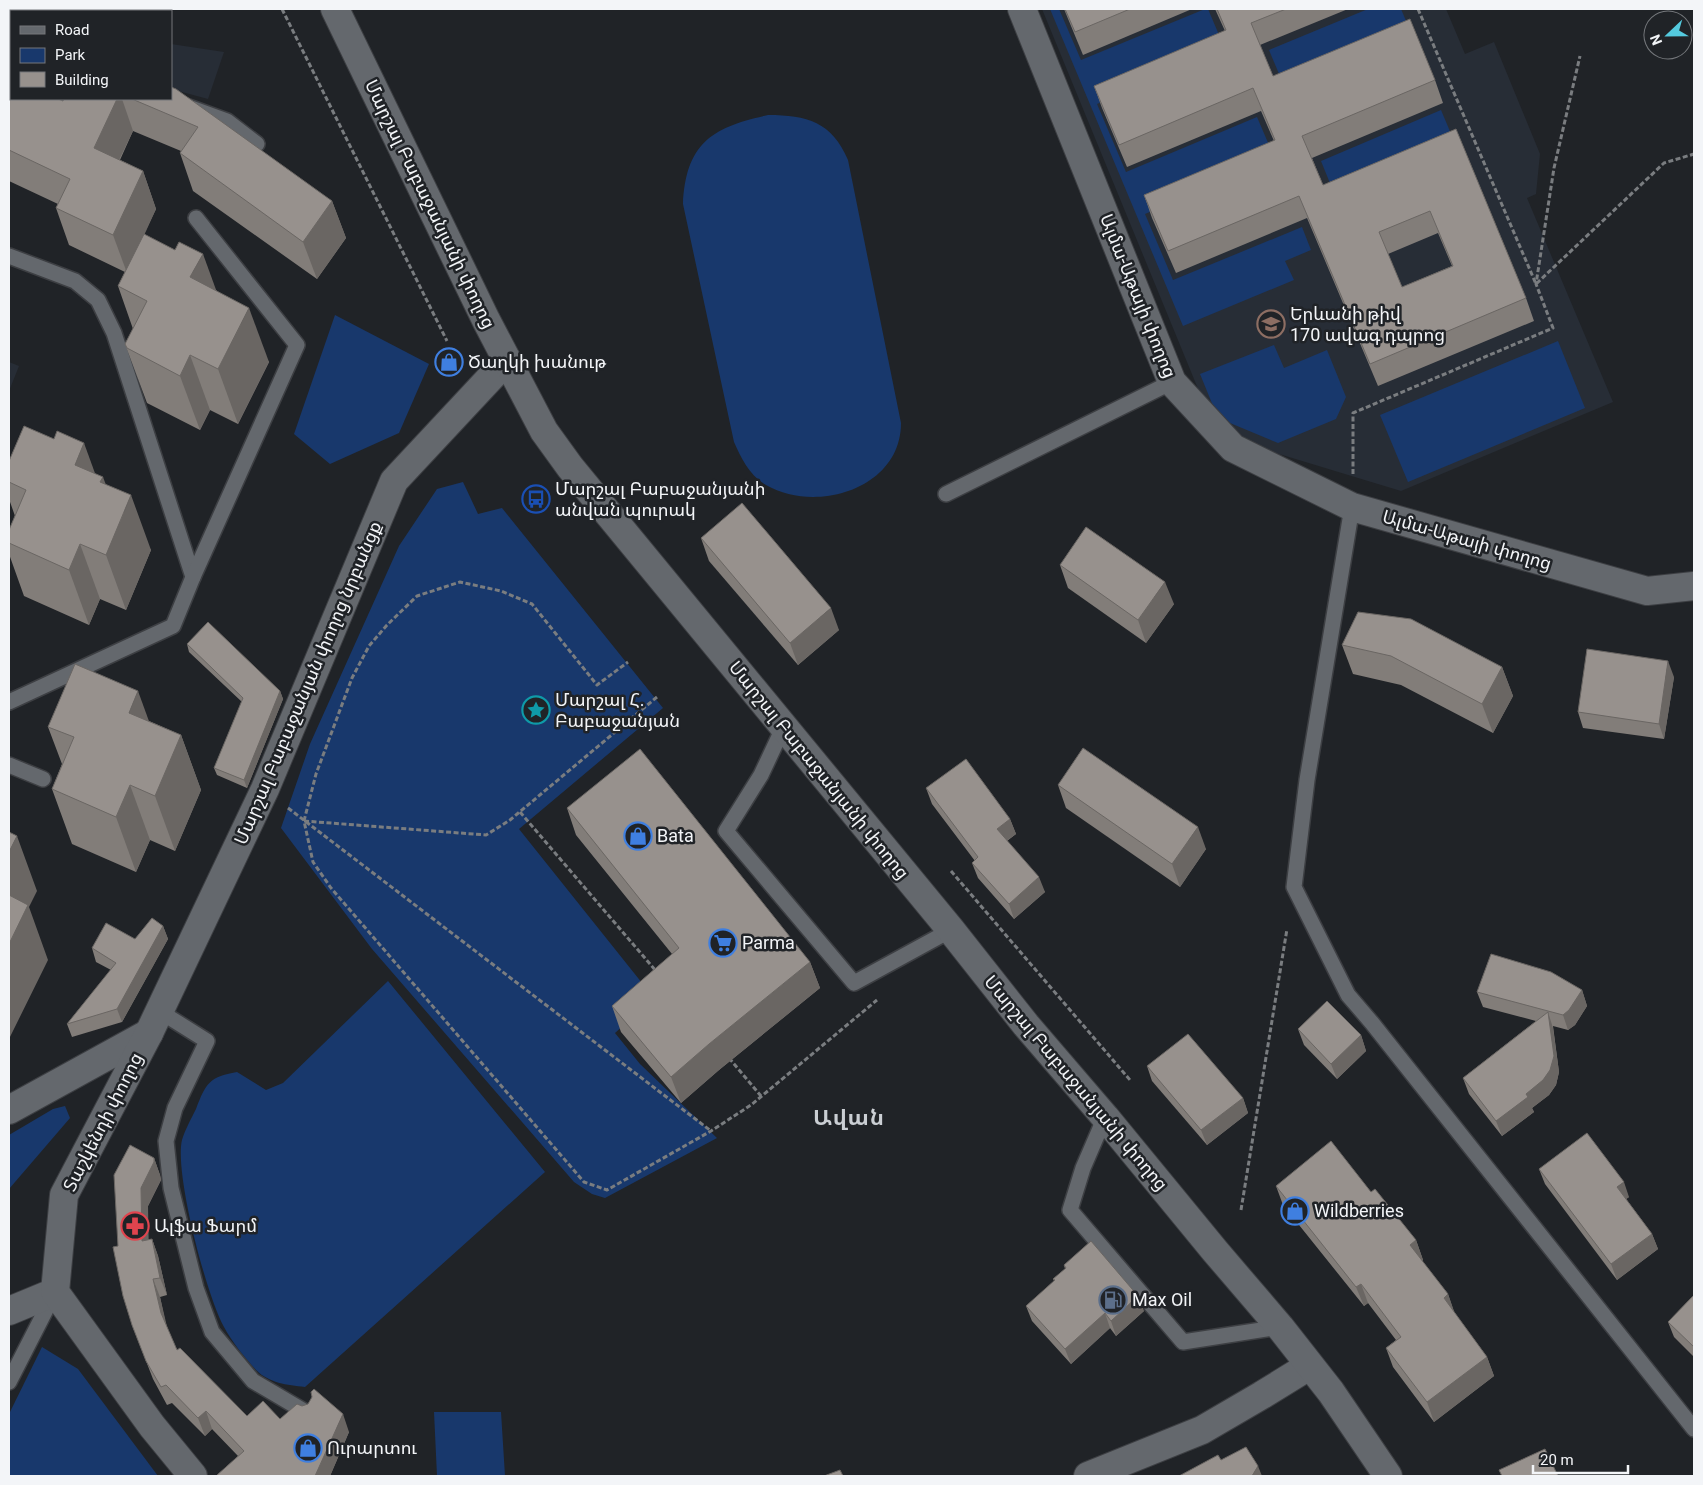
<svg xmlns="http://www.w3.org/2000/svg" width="1703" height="1485" viewBox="0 0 1703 1485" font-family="Roboto,'Noto Sans Armenian',sans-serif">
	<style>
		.built { fill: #272d36 }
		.green { fill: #18386c }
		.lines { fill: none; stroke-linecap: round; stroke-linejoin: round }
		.service-casing { stroke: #3d3f43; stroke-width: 18 }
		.minor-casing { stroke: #3d3f43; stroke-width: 30 }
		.tertiary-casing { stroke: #3d3f43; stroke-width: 30 }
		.secondary-casing { stroke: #3d3f43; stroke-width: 30 }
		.path { stroke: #7a7d80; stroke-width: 3; stroke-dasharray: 5 2.5; stroke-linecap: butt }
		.service { stroke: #64686d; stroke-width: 15 }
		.minor { stroke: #64686d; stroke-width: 28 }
		.tertiary { stroke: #64686d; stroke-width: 28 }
		.secondary { stroke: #64686d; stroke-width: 28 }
		.wall { fill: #827d79; fill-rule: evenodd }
		.shaded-wall { fill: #6a6663 }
		.building { fill: #97918d; stroke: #6a6663; fill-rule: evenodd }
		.labels { text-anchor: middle; stroke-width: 5; stroke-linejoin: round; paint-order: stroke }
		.street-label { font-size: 18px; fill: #f3f5f8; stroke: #202327 }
		.poi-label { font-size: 18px; fill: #f3f5f8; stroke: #202327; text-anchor: start }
		.district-label { font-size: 22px; font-weight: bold; letter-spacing: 1px; fill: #caced3; stroke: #202327 }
	</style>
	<rect width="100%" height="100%" fill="#202327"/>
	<g class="built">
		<polygon points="9,9 19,9 24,11 11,11 11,43 9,42"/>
		<polygon points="1042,9 1446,9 1465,54 1494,42 1540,154 1536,194 1527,198 1613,402 1401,491 1217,435"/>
		<polygon points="171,44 224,52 208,99 171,89"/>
		<polygon points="9,362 19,366 9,391"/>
	</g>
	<g class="green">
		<polygon points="1050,9 1059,9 1081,60 1205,9 1208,9 1225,49 1097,104 1126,172 1257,117 1275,159 1145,214 1173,280 1302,227 1311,250 1285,261 1294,280 1183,326"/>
		<polygon points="1368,9 1401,9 1412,35 1285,88 1269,50"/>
		<polygon points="1441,110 1457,148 1336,198 1321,161"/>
		<path d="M768 115C807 115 832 122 848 160L901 423C901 489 816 514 766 485 750 476 741 458 734 442L683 204C686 143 712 127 768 115Z"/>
		<polygon points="335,315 429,364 399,433 330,464 294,434"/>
		<polygon points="1558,341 1585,408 1408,482 1380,415"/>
		<polygon points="1274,345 1284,368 1327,350 1346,397 1336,419 1278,443 1218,418 1200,374"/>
		<polygon points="463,482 478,514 502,508 663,708 519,829 654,998 615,1033 640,1064 717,1138 605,1198 592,1194 574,1182 372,949 281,828 310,744 399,546 437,489"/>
		<path d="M388 981 545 1172 305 1387C287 1385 269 1383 256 1370 245 1358 232 1342 224 1327 207 1297 174 1173 182 1140 185 1130 191 1119 196 1109 206 1083 209 1077 237 1072L266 1090 283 1083Z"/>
		<polygon points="65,1106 70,1118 9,1189 9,1135 53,1109"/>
		<polygon points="42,1347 78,1369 158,1476 9,1476 9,1414"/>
		<polygon points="434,1412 501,1412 505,1476 437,1476"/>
	</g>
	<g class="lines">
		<g class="service-casing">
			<g id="service">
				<polyline points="9,55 11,56"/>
				<polyline points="159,99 183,105 227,121 257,144"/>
				<polyline points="9,256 75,281 98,300 114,333 193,577"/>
				<polyline points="946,494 1172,382"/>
				<polyline points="1352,507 1307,780 1294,887 1348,995 1372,1023 1694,1429"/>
				<polyline points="9,702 173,626 193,577 297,345 196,218"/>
				<polyline points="784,726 761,775 726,831 854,983 951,930"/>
				<polyline points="9,765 43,779"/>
				<polyline points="159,1011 207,1041 175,1108 166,1141 171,1188 196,1288 212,1332 253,1381 309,1414"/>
				<polyline points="1105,1117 1083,1168 1070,1210 1183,1342 1280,1327"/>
				<polyline points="9,1382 55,1292"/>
			</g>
		</g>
		<g class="minor-casing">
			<g id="minor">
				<polyline points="9,1110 149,1033"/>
				<polyline points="9,1311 55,1292"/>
				<polyline points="193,1476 152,1426 55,1292 64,1195 149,1033 265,789 394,481 507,360"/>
				<polyline points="1088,1476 1202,1430 1262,1395 1309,1366"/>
			</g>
		</g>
		<g class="tertiary-casing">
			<polyline id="tertiary" points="1022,9 1172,382 1233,448 1352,507 1647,591 1694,586"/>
		</g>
		<g class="secondary-casing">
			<polyline id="secondary" points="335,9 486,320 544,431 570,467 951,930 1026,1025 1105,1117 1215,1251 1280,1327 1331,1392 1388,1476"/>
		</g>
		<g class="path">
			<polyline points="282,9 447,341"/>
			<polyline points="1418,9 1536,284 1664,163 1694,154"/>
			<polyline points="1353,474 1353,413 1553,328 1536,284 1554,168 1580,56"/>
			<polyline points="657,697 510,820 486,835 304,821 313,862 331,888 584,1182 607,1190 711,1131 751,1105 877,1000"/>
			<polyline points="288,808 711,1131"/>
			<polyline points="520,812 656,971"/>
			<polyline points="304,821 316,774 352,678 369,646 387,625 417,596 460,582 501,591 532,604 597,685 628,662"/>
			<polyline points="951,871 1130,1080"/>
			<polyline points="729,1058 761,1096"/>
			<polyline points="1241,1210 1287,929"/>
		</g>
		<use href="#service" class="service"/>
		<use href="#minor" class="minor"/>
		<use href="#tertiary" class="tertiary"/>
		<use href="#secondary" class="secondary"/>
	</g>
	<g class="wall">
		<polygon points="1064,9 1192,9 1083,55"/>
		<path d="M1215 9H1348L1260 45 1273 76 1435 80 1443 103 1312 158 1323 185 1456 129 1526 298 1534 321 1378 386 1307 218 1176 273 1152 218 1144 195 1274 141 1261 111 1127 167 1102 108 1094 86 1225 31ZM1438 233 1452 266 1402 287 1388 254Z"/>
		<polygon points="9,76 63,101 64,99 171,99 332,201 346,238 317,279 193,191 180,153 181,151 133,131 120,160 143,171 156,209 144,234 216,290 269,362 238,424 210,410 200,430 147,403 125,344 133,329 118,286 125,272 69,245 56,208 58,204 9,181"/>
		<polygon points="9,461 96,474 106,485 151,550 126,610 100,599 89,625 24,596 9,554 9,530 15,516 9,499"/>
		<polygon points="701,538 839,630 798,665 709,561"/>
		<polygon points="1060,565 1174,604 1146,643 1068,588"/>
		<polygon points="187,644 280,691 283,699 247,788 217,775 214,768 242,702 189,652"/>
		<polygon points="1342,645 1502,667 1513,696 1493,733 1401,685 1353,674"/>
		<polygon points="1674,677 1664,739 1583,728 1578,712"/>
		<polygon points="149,721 181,735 201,790 175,851 150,840 136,872 72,844 52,789 62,764 48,727"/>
		<polygon points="1058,785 1206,849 1180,887 1066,808"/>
		<polygon points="926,788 1010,819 1016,834 1007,841 1045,892 1014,919 978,878 972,863 975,861 932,804"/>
		<polygon points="567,808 810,962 820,988 719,1070 681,1103 621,1032 612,1006 672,954 576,835"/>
		<polygon points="163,926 168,939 122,1022 72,1037 67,1024 111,970 96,962 92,948 135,939"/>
		<polygon points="1582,990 1587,1006 1575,1025 1568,1030 1553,1026 1559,1072 1556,1085 1549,1095 1532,1108 1534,1112 1502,1136 1469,1094 1463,1078 1536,1021 1483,1007 1477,992"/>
		<polygon points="1298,1029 1361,1035 1366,1051 1337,1079 1304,1045"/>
		<polygon points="1147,1066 1243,1098 1248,1113 1207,1145 1152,1081"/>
		<polygon points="154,1158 160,1175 161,1180 148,1206 148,1239 152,1239 158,1256 167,1295 160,1297 166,1325 177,1350 247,1416 280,1419 349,1432 330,1476 216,1476 238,1456 212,1429 205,1436 172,1403 167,1405 153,1379 132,1325 118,1246"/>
		<polygon points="1539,1169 1629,1197 1626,1199 1652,1234 1658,1249 1617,1280 1545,1184"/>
		<polygon points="1276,1186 1371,1192 1416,1240 1423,1260 1422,1261 1448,1294 1454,1312 1487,1357 1494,1376 1434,1422 1393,1367 1386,1348 1396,1340 1368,1303 1364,1306 1283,1205"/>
		<polygon points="1064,1265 1144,1311 1116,1336 1110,1328 1071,1364 1032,1321 1026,1306 1054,1281 1053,1279 1065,1269"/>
		<polygon points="1694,1295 1694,1357 1674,1337 1668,1322"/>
	</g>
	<g class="shaded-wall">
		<polygon points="117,99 122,99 133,131 107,185 94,148"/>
		<polygon points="143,171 156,209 127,273 113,235"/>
		<polygon points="332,201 346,238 317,279 303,242"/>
		<polygon points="203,254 223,309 190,277"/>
		<polygon points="249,308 269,362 238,424 218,369"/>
		<polygon points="190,355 210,410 200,430 180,376"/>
		<polygon points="84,443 104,498 75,465"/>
		<polygon points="103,477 120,522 131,495 151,550 126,610 106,555 100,482"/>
		<polygon points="80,544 100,599 89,625 69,570"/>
		<polygon points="1165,582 1174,604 1146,643 1138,620"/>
		<polygon points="831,608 839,630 798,665 790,643"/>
		<polygon points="1668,661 1674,677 1664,739 1659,724"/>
		<polygon points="1502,667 1513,696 1493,733 1482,704"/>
		<polygon points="138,691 158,746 129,713"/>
		<polygon points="280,691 283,699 247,788 244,780"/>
		<polygon points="181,735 201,790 175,851 155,796"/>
		<polygon points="130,785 150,840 136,872 116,817"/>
		<polygon points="1010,819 1016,834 1002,844 997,829"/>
		<polygon points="1198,827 1206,849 1180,887 1172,864"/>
		<polygon points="17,836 37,891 29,907 48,960 9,1039 9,852"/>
		<polygon points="1039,877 1045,892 1014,919 1009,904"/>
		<polygon points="163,926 168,939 122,1022 117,1009"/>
		<polygon points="810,962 820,988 719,1070 681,1103 671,1077 709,1044"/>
		<polygon points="1582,990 1587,1006 1575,1025 1568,1030 1563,1015"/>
		<polygon points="1548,1012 1553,1028 1559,1072 1556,1085 1549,1095 1532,1108 1534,1112 1502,1136 1496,1121 1526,1094"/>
		<polygon points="1361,1035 1366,1051 1337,1079 1331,1064"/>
		<polygon points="1243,1098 1248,1113 1207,1145 1201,1130"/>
		<polygon points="154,1158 160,1175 161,1180 148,1206 149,1258 142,1241 141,1188"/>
		<polygon points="1624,1182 1629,1197 1622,1202 1617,1187"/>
		<polygon points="1652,1234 1658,1249 1617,1280 1611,1264"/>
		<polygon points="152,1239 158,1256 167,1295 160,1278"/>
		<polygon points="1416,1240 1423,1260 1417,1264 1410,1245"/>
		<polygon points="153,1279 160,1297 168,1331 161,1313"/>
		<polygon points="1361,1284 1368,1303 1364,1306 1356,1287"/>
		<polygon points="1448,1294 1455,1314 1444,1298"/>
		<polygon points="1138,1296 1144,1311 1116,1336 1111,1321"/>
		<polygon points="1105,1313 1110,1328 1071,1364 1065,1349"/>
		<polygon points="1487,1357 1494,1376 1434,1422 1427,1402"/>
		<polygon points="206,1411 212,1429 205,1436 198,1418"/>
		<polygon points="343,1414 349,1432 330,1476 315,1476"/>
		<polygon points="1258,1466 1262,1476 1252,1476"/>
	</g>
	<g class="building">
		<polygon points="1065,9 1130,9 1075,32"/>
		<path d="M1217 9H1286L1251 23 1273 76 1410 19 1435 80 1302 136 1323 185 1456 129 1526 298 1370 364 1299 196 1168 251 1144 195 1275 140 1253 88 1119 145 1094 86 1226 30ZM1430 211 1453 266 1402 287 1379 232Z"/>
		<polygon points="9,76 11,77 11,99 58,99 63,101 64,99 117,99 94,148 143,171 113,235 56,208 70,179 9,150"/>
		<polygon points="171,87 176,89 332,201 303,242 180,153 198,127 132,99 171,99"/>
		<polygon points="144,234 175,250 179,242 203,254 190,277 249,308 218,369 190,355 180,376 127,348 125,344 147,301 118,286"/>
		<polygon points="24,426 54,439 57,431 84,443 75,465 103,477 100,482 131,495 106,555 80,544 69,570 9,543 9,530 26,490 9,482 9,461"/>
		<polygon points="742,503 831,608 790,643 701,538"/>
		<polygon points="1086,527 1165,582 1138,620 1060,565"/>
		<polygon points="1358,612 1411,619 1502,667 1482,704 1391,656 1342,645"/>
		<polygon points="208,622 280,691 244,780 214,768 243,698 187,644"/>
		<polygon points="1587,649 1668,661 1659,724 1578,712"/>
		<polygon points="75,664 138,691 129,713 181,735 155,796 130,785 116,817 52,789 74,737 48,727"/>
		<polygon points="1083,748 1198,827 1172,864 1058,785"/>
		<polygon points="640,749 810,962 709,1044 671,1077 612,1006 679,948 567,808"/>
		<polygon points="966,759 1010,819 997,829 1039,877 1009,904 972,863 978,857 926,788"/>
		<polygon points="9,832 17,836 9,852"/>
		<polygon points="9,895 28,905 9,944"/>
		<polygon points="152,918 163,926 117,1009 67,1024 116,963 92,948 106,923 135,939"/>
		<polygon points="1491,954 1551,972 1582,990 1569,1010 1563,1015 1477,992"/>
		<polygon points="1327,1001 1361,1035 1331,1064 1298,1029"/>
		<polygon points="1548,1012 1554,1056 1550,1070 1543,1080 1526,1094 1528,1097 1496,1121 1463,1078"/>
		<polygon points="1188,1034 1243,1098 1201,1130 1147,1066"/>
		<polygon points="1587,1133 1624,1182 1617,1187 1652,1234 1611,1264 1539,1169"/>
		<polygon points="1331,1141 1371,1192 1375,1189 1416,1240 1410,1245 1448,1294 1444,1298 1487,1357 1427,1402 1386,1348 1401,1337 1361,1284 1356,1287 1276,1186"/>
		<polygon points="130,1145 154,1158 154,1162 141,1188 142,1241 152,1239 160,1278 153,1279 161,1313 177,1350 180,1348 247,1416 263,1401 280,1419 297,1404 302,1406 308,1404 312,1397 311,1392 314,1389 343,1414 315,1476 216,1476 244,1451 206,1411 198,1418 166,1385 161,1387 146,1361 132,1325 123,1296 113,1247 118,1246 114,1175"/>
		<polygon points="1091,1241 1138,1296 1111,1321 1105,1313 1065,1349 1026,1306 1055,1280 1053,1279 1066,1268 1064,1265"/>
		<polygon points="1694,1295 1694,1347 1668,1322"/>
		<polygon points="1246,1447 1258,1466 1252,1476 1179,1476 1218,1455 1221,1460"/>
		<polygon points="1545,1449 1558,1476 1502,1476 1499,1470"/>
		<polygon points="840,1470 843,1476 824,1476"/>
	</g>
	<defs>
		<g id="school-ring" transform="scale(1.4375)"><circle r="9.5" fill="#202327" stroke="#8d6e63" stroke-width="1.5"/><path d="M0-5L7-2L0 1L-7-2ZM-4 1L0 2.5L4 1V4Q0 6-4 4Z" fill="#8d6e63"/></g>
		<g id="shop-ring" transform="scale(1.4375)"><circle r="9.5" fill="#202327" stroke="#3f7fe0" stroke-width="1.5"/><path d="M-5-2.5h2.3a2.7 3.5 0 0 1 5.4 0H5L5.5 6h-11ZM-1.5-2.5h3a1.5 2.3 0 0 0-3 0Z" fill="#3f7fe0"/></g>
		<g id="bus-ring" transform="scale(1.4375)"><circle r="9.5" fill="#202327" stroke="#1a4fb4" stroke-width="1.5"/><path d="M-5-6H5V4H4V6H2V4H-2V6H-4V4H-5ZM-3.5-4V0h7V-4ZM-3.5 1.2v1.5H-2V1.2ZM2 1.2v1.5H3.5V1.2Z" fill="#1a4fb4"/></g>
		<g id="sight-ring" transform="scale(1.4375)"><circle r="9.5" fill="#202327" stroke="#0f9aa8" stroke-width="1.5"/><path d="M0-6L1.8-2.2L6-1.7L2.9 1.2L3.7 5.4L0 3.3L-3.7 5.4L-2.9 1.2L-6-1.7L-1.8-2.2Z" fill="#0f9aa8"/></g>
		<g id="supermarket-ring" transform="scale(1.4375)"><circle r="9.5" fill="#202327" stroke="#3f7fe0" stroke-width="1.5"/><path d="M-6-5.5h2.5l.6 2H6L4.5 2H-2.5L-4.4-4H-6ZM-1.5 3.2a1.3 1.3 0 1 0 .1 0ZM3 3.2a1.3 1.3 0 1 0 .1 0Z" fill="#3f7fe0"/></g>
		<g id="pharmacy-ring" transform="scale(1.4375)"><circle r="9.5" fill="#202327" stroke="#e0444e" stroke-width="1.5"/><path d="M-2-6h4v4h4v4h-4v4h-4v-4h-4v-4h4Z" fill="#e0444e"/></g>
		<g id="fuel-ring" transform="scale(1.4375)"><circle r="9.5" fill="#202327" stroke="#5c6f8a" stroke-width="1.5"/><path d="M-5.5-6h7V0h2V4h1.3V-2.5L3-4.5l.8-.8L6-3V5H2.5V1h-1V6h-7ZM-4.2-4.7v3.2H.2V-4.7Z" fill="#5c6f8a"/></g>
	</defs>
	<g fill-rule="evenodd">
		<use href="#school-ring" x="1271" y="324"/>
		<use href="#shop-ring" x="449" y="362"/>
		<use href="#bus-ring" x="536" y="499"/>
		<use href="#sight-ring" x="536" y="710"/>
		<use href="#shop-ring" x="638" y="836"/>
		<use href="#supermarket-ring" x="723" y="943"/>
		<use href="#shop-ring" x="1295" y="1211"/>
		<use href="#pharmacy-ring" x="135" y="1226"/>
		<use href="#fuel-ring" x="1113" y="1300"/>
		<use href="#shop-ring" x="308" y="1448"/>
	</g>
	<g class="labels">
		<g class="street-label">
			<text transform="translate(430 204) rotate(64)" y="6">Մարշալ Բաբաջանյանի փողոց</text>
			<text transform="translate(1138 296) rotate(68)" y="6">Ալմա-Աթայի փողոց</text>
			<text transform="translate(1467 540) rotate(16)" y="6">Ալմա-Աթայի փողոց</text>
			<text transform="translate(308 683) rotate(-67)" y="6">Մարշալ Բաբաջանյան փողոց նրբանցք</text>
			<text transform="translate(819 770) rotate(51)" y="6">Մարշալ Բաբաջանյանի փողոց</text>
			<text transform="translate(1076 1083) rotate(50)" y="6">Մարշալ Բաբաջանյանի փողոց</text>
			<text transform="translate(103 1122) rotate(-63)" y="6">Տաշկենդի փողոց</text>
		</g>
		<g class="poi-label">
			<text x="1290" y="320">Երևանի թիվ<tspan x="1290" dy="21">170 ավագ դպրոց</tspan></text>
			<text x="468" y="368">Ծաղկի խանութ</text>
			<text x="555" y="495">Մարշալ Բաբաջանյանի<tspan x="555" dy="21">անվան պուրակ</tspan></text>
			<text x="555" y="706">Մարշալ Հ.<tspan x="555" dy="21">Բաբաջանյան</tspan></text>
			<text x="657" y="842">Bata</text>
			<text x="742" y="949">Parma</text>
			<text x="1314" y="1217">Wildberries</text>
			<text x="154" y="1232">Ալֆա Ֆարմ</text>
			<text x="1132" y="1306">Max Oil</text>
			<text x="327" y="1454">Ուրարտու</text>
		</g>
		<g class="district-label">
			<text x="849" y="1125">Ավան</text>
		</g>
	</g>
	<rect width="1703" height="1485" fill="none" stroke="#f3f5f8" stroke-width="20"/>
	<rect x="10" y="10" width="162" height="90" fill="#202327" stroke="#74777b"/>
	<rect x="20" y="26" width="25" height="8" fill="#64686d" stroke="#74777b"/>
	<text x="55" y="35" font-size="15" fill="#f3f5f8">Road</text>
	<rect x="20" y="48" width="25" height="15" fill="#18386c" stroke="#74777b"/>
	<text x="55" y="60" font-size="15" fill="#f3f5f8">Park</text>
	<rect x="20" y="72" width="25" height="15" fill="#97918d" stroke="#74777b"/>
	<text x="55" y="85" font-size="15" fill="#f3f5f8">Building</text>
	<g transform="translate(1668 35) rotate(248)"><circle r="24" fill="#202327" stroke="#74777b"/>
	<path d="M0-4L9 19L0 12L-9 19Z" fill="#54cade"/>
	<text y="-8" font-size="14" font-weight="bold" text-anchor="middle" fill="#f3f5f8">N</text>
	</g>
	<path d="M1533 1465v8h95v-8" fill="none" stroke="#f3f5f8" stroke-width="2.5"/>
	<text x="1540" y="1465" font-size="15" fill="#f3f5f8" stroke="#202327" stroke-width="4" paint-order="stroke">20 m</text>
</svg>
